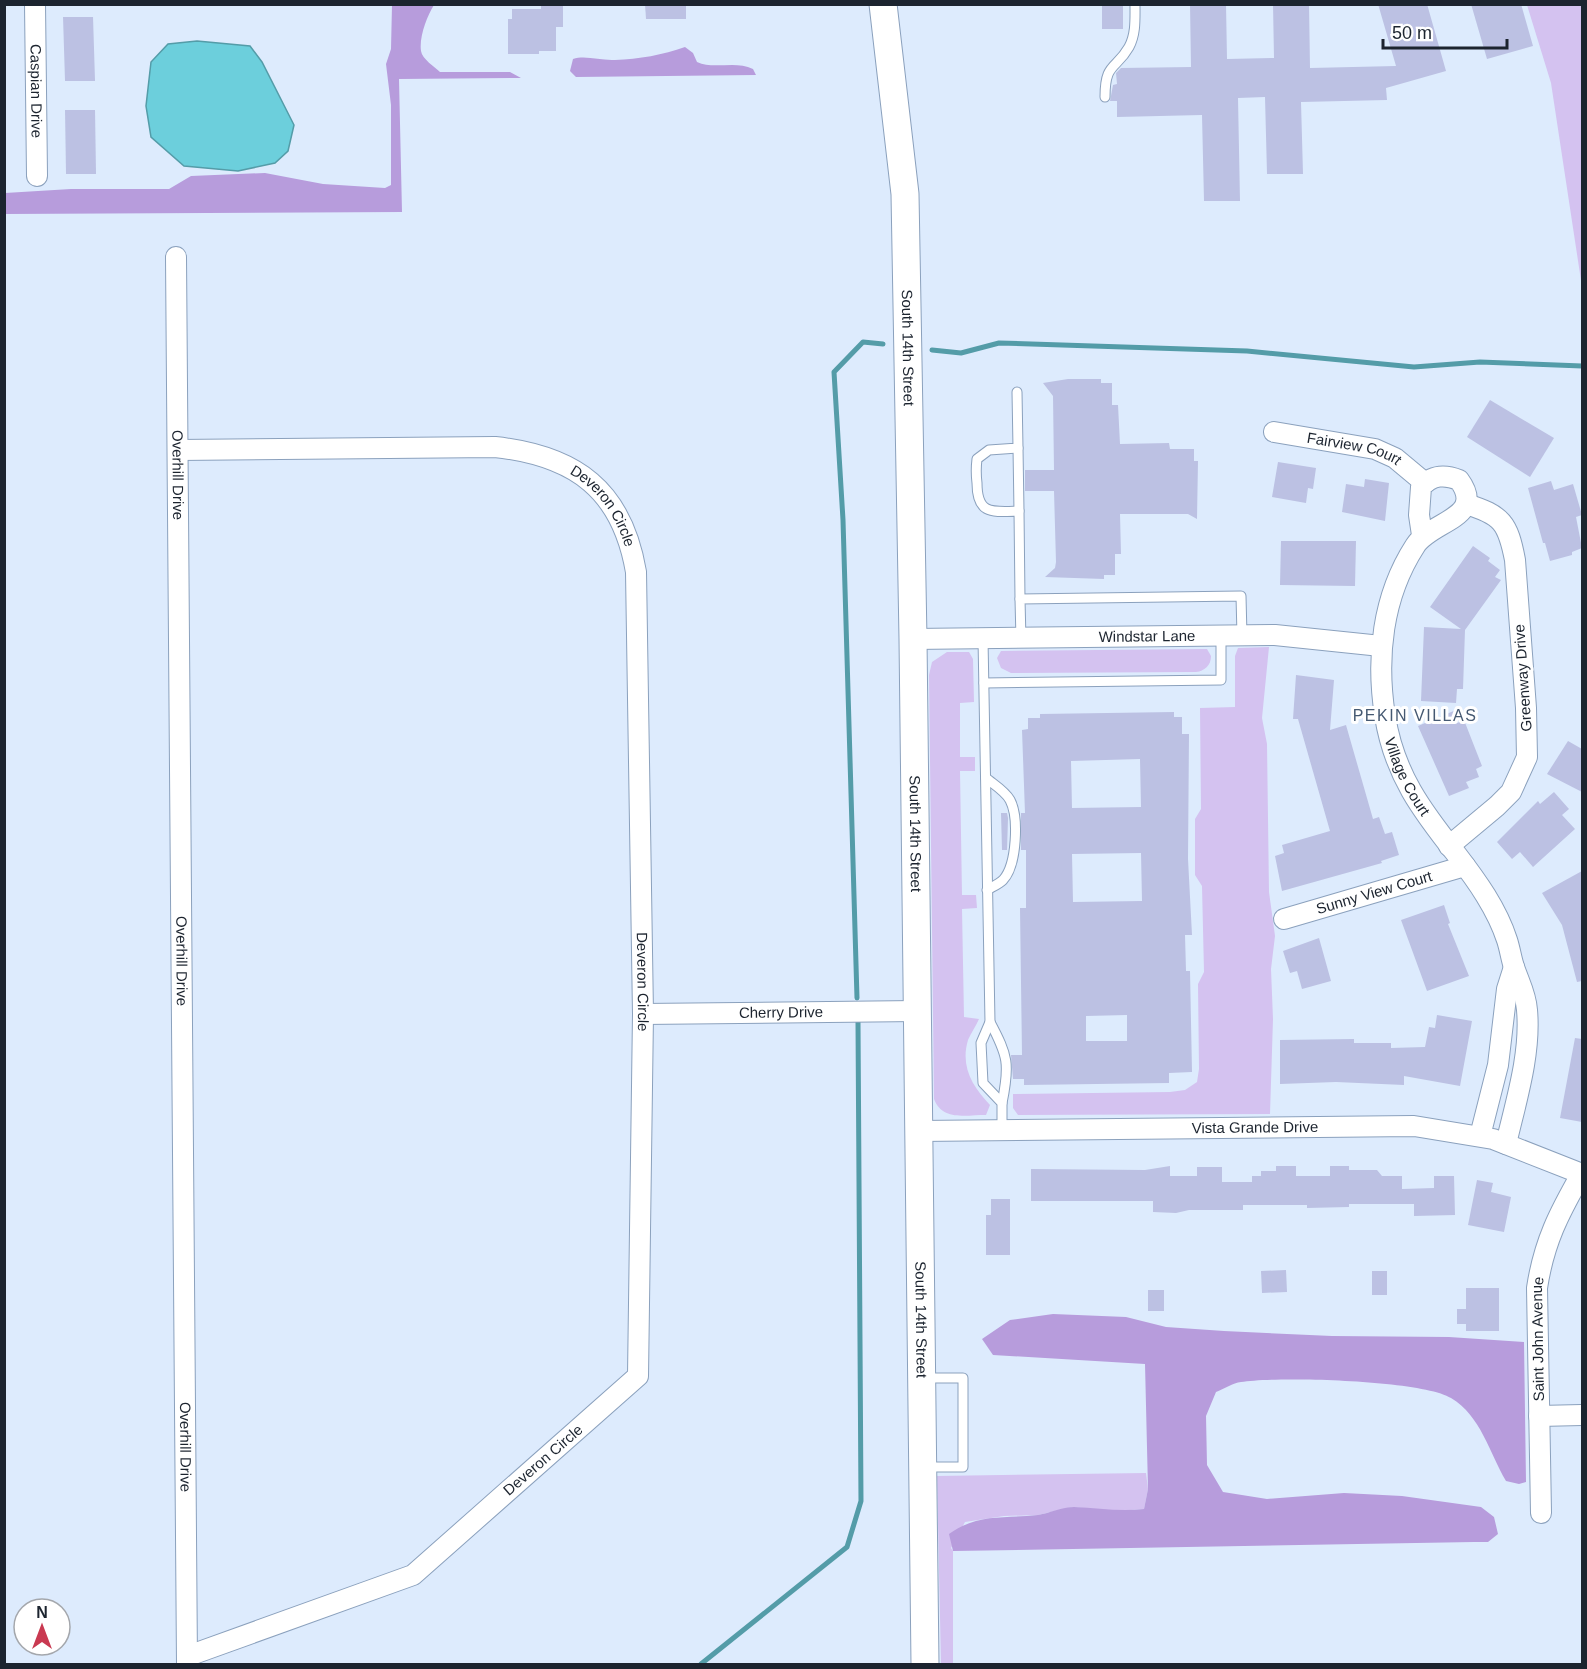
<svg xmlns="http://www.w3.org/2000/svg" width="1587" height="1669" viewBox="0 0 1587 1669" font-family="Helvetica,sans-serif">
	<style>
		.green { fill: #d4c2f0 }
		.forest { fill: #b79cdc }
		.water { fill: #6ccfdc; stroke: #549ca8; stroke-width: 1.5 }
		.lines { fill: none; stroke-linecap: round; stroke-linejoin: round }
		.stream { stroke: #549ca8; stroke-width: 5 }
		.building { fill: #bcc1e3; fill-rule: evenodd }
		.lane-casing { stroke: #8ba1bd; stroke-width: 11 }
		.street-casing { stroke: #8ba1bd; stroke-width: 22 }
		.secondary-casing { stroke: #8ba1bd; stroke-width: 29 }
		.lane { stroke: #fff; stroke-width: 9 }
		.street { stroke: #fff; stroke-width: 20 }
		.secondary { stroke: #fff; stroke-width: 27 }
		.labels { text-anchor: middle; stroke-width: 6; stroke-linejoin: round; paint-order: stroke }
		.street-label { font-size: 15px; fill: #1c242f; stroke: #fff }
		.neighbourhood-label { font-size: 16px; letter-spacing: 1.5px; fill: #455972; stroke: #fff }
	</style>
	<rect width="100%" height="100%" fill="#ddebfd"/>
	<g class="green">
		<polygon points="1527,5 1582,5 1582,287 1551,83"/>
		<polygon points="1269,647 1262,718 1267,744 1269,892 1275,936 1271,969 1273,1019 1270,1114 1018,1115 1013,1108 1013,1094 1170,1092 1185,1090 1197,1082 1199,1069 1198,984 1204,972 1202,886 1195,875 1195,819 1201,809 1200,708 1235,707 1235,656 1238,648"/>
		<path d="M1207 649 1211 656C1211 665 1205 671 1196 672L1011 673 1001 668 997 658 1001 651Z"/>
		<path d="M947 652H969L973 659 974 702 960 703V757H975V771H960L962 895H976L977 908 962 909 964 1017 979 1019C976 1026 971 1033 968 1040 960 1067 973 1087 990 1105L986 1115C966 1115 942 1121 934 1099L929 675 932 662Z"/>
		<polygon points="1146,1473 1148,1489 1144,1509 1116,1511 1072,1507 1038,1515 1004,1516 965,1522 951,1548 953,1551 953,1664 941,1664 937,1476"/>
	</g>
	<g class="forest">
		<path d="M392 5H434C427 16 419 37 421 51 422 59 435 67 440 72H510L521 78 399 79 402 212 5 214V193L71 189H169L191 176 265 173 323 184 385 188 391 185V105L386 64 391 49Z"/>
		<path d="M685 47 693 53 697 62C714 70 735 60 753 69L756 75 576 77 570 71 573 59C586 55 601 61 615 60 639 59 663 55 685 47Z"/>
		<path d="M1053 1314 1126 1317 1166 1327 1224 1331 1332 1336 1449 1337 1524 1342 1526 1482 1519 1484 1506 1481C1489 1452 1481 1416 1451 1398 1423 1380 1277 1376 1241 1382 1233 1383 1224 1389 1216 1392L1206 1416 1207 1465 1223 1492 1267 1499 1344 1493 1402 1496 1481 1507 1494 1517 1498 1534 1488 1542H1474L953 1551 949 1534C978 1513 1004 1519 1038 1515 1050 1513 1062 1507 1074 1507 1098 1508 1120 1512 1144 1509L1148 1489 1145 1364 993 1355 982 1339 1010 1320Z"/>
	</g>
	<polygon class="water" points="197,41 250,46 262,62 294,125 288,151 275,163 238,171 184,166 151,137 146,106 151,62 168,44"/>
	<g class="lines">
		<g class="stream">
			<polyline points="932,350 961,353 999,343 1247,351 1414,367 1480,362 1582,366"/>
			<polyline points="857,998 843,520 834,372 863,342 883,344"/>
			<polyline points="701,1664 847,1547 861,1501 858,1022"/>
		</g>
	</g>
	<g class="building">
		<polygon points="541,4 563,4 563,27 556,27 556,51 539,51 539,54 508,54 508,19 512,19 512,9 541,9"/>
		<polygon points="645,4 686,4 686,19 646,19"/>
		<rect x="1102" y="4" width="21" height="25"/>
		<polygon points="1190,4 1226,4 1227,59 1274,58 1273,4 1309,4 1310,68 1396,66 1378,4 1427,4 1446,71 1386,88 1387,100 1301,102 1303,174 1267,174 1265,97 1238,98 1240,201 1204,201 1202,115 1117,117 1117,101 1110,101 1113,85 1117,84 1116,73 1121,68 1191,67"/>
		<polygon points="1471,4 1521,4 1533,46 1487,59"/>
		<polygon points="63,17 93,17 95,81 65,81"/>
		<polygon points="65,110 95,110 96,174 66,174"/>
		<polygon points="1068,379 1101,379 1101,383 1112,383 1112,405 1118,405 1120,444 1169,443 1170,449 1194,449 1194,461 1198,461 1197,519 1188,514 1120,514 1121,554 1115,554 1115,575 1104,575 1104,579 1045,577 1055,568 1056,562 1054,491 1025,491 1025,470 1054,470 1053,396 1043,383"/>
		<polygon points="1490,400 1554,438 1530,477 1467,437"/>
		<polygon points="1278,462 1316,468 1313,489 1308,488 1306,503 1272,497"/>
		<polygon points="1365,479 1389,483 1385,521 1342,512 1346,484 1364,487"/>
		<polygon points="1551,481 1554,490 1573,484 1582,515 1576,517 1582,548 1572,552 1572,555 1550,561 1545,543 1543,543 1528,488"/>
		<polygon points="1281,541 1356,541 1355,586 1280,585"/>
		<polygon points="1473,546 1490,558 1488,561 1500,570 1495,577 1501,580 1465,630 1463,689 1457,689 1456,703 1421,701 1424,627 1461,629 1430,607"/>
		<polygon points="1296,675 1334,680 1330,730 1346,725 1373,819 1379,817 1385,834 1392,832 1399,855 1381,861 1382,863 1282,891 1275,856 1284,853 1282,845 1330,831 1298,719 1293,719"/>
		<polygon points="1456,710 1455,724 1464,720 1482,766 1476,769 1479,777 1466,782 1469,788 1449,796 1418,726"/>
		<path d="M1174 712V717H1182V734H1189L1188 859 1192 935H1185L1186 971H1190L1192 1072 1169 1073V1083L1024 1085V1079H1013L1011 1055H1022L1020 908H1026V850H1021V813H1025L1022 730 1028 729V718H1040V714ZM1140 759 1141 807 1072 808 1071 761ZM1141 853 1142 901 1073 902 1072 854ZM1127 1015V1041H1086V1016Z"/>
		<polygon points="1568,741 1582,749 1582,792 1547,774"/>
		<polygon points="1554,792 1569,809 1562,815 1575,829 1533,867 1520,852 1512,859 1497,842 1538,801 1540,804"/>
		<polygon points="1001,813 1007,813 1008,818 1007,850 1002,850"/>
		<polygon points="1582,871 1582,981 1577,982 1562,925 1542,893"/>
		<polygon points="1444,905 1450,923 1448,924 1469,976 1427,991 1401,920"/>
		<polygon points="1319,938 1331,981 1302,989 1297,971 1290,973 1283,951"/>
		<polygon points="1437,1015 1472,1021 1460,1086 1404,1076 1404,1085 1336,1082 1280,1084 1280,1040 1354,1039 1354,1043 1391,1043 1391,1048 1425,1047 1429,1027 1435,1028"/>
		<polygon points="1575,1038 1582,1039 1582,1122 1560,1118"/>
		<polygon points="1170,1166 1170,1176 1197,1176 1197,1167 1222,1167 1222,1182 1252,1182 1252,1176 1261,1176 1261,1171 1276,1171 1276,1166 1296,1166 1296,1176 1330,1176 1330,1166 1349,1166 1349,1170 1377,1170 1382,1176 1402,1176 1402,1189 1434,1188 1434,1176 1454,1176 1455,1215 1414,1216 1414,1204 1349,1204 1349,1207 1307,1208 1307,1205 1243,1205 1243,1210 1189,1210 1176,1213 1153,1212 1153,1201 1031,1201 1031,1169 1145,1170"/>
		<polygon points="1477,1180 1493,1183 1491,1192 1511,1197 1504,1232 1468,1225"/>
		<polygon points="991,1199 1010,1199 1010,1255 986,1255 986,1215 991,1215"/>
		<polygon points="1286,1270 1287,1292 1262,1293 1261,1271"/>
		<rect x="1372" y="1271" width="15" height="24"/>
		<polygon points="1466,1288 1499,1288 1499,1331 1466,1331 1466,1324 1457,1324 1457,1309 1466,1309"/>
		<rect x="1148" y="1290" width="16" height="21"/>
	</g>
	<g class="lines">
		<g class="lane-casing">
			<g id="lane">
				<path d="M1105 97C1105 62 1116 70 1129 47 1136 34 1135 19 1135 4"/>
				<path d="M1017 392 1018 448 989 450 977 459C976 467 976 475 977 483 977 515 992 512 1019 511L1020 599"/>
				<polyline points="1018,448 1019,511"/>
				<polyline points="983,639 990,1022 981,1043 983,1083 1002,1103 1002,1130"/>
				<polyline points="1021,640 1020,599 1241,596 1242,636"/>
				<polyline points="984,683 1221,680 1221,637"/>
				<path d="M986 778C993 784 1005 791 1010 800 1019 817 1017 865 1003 880 999 884 992 887 987 890"/>
				<path d="M990 1022C1008 1056 1010 1064 1002 1103"/>
				<polyline points="924,1378 963,1378 963,1467 925,1467"/>
			</g>
		</g>
		<g class="street-casing">
			<g id="street">
				<path id="s1" d="M35 4 37 176"/>
				<path id="s2" d="M176 257 187 1664"/>
				<path id="s3" d="M1274 432 1375 449 1395 458 1425 483"/>
				<path id="s4" d="M178 450 495 447C576 456 622 490 636 572L643 1014 638 1376 413 1575 188 1656"/>
				<path id="s5" d="M1422 535 1419 515 1421 487C1432 475 1444 474 1459 480 1487 518 1430 521 1415 546 1382 597 1376 658 1385 716 1394 774 1422 811 1457 855 1477 881 1497 909 1507 940 1510 949 1511 958 1514 967 1519 982 1526 994 1527 1010 1531 1054 1516 1101 1506 1144"/>
				<path id="s6" d="M913 639 1275 635 1381 646"/>
				<path d="M1449 846 1497 806 1511 792 1527 757 1526 708 1515 560C1508 523 1502 515 1466 504"/>
				<path id="s7" d="M1284 919 1465 866"/>
				<path id="s8" d="M643 1014 917 1011"/>
				<path id="s9" d="M919 1131 1414 1126 1493 1139 1582 1174"/>
				<polyline points="1480,1136 1498,1065 1507,989 1514,967"/>
				<polyline points="1539,1416 1582,1415"/>
				<path id="s10" d="M1541 1513 1537 1288C1544 1242 1559 1213 1582 1173"/>
			</g>
		</g>
		<g class="secondary-casing">
			<g id="secondary">
				<path id="s11" d="M883 4 905 194 913 639 925 1664"/>
			</g>
		</g>
		<use href="#lane" class="lane"/>
		<use href="#street" class="street"/>
		<use href="#secondary" class="secondary"/>
	</g>
	<g class="labels">
		<g class="street-label">
			<text dy="5" stroke="none"><textPath href="#s1" startOffset="87">Caspian Drive</textPath></text>
			<text dy="5" stroke="none"><textPath href="#s11" startOffset="345">South 14th Street</textPath></text>
			<text dy="5" stroke="none"><textPath href="#s3" startOffset="82">Fairview Court</textPath></text>
			<text dy="5" stroke="none"><textPath href="#s2" startOffset="218">Overhill Drive</textPath></text>
			<text dy="5" stroke="none"><textPath href="#s4" startOffset="447">Deveron Circle</textPath></text>
			<text dy="5" stroke="none"><textPath href="#s6" startOffset="234">Windstar Lane</textPath></text>
			<text transform="translate(1523 678) rotate(-94)" y="5">Greenway Drive</text>
			<text dy="5" stroke="none"><textPath href="#s5" startOffset="424">Village Court</textPath></text>
			<text dy="5" stroke="none"><textPath href="#s11" startOffset="831">South 14th Street</textPath></text>
			<text dy="5" stroke="none"><textPath href="#s7" startOffset="94">Sunny View Court</textPath></text>
			<text dy="5" stroke="none"><textPath href="#s2" startOffset="704">Overhill Drive</textPath></text>
			<text dy="5" stroke="none"><textPath href="#s4" startOffset="933">Deveron Circle</textPath></text>
			<text dy="5" stroke="none"><textPath href="#s8" startOffset="138">Cherry Drive</textPath></text>
			<text dy="5" stroke="none"><textPath href="#s9" startOffset="336">Vista Grande Drive</textPath></text>
			<text dy="5" stroke="none"><textPath href="#s11" startOffset="1317">South 14th Street</textPath></text>
			<text dy="5" stroke="none"><textPath href="#s10" startOffset="174">Saint John Avenue</textPath></text>
			<text dy="5" stroke="none"><textPath href="#s2" startOffset="1190">Overhill Drive</textPath></text>
			<text transform="translate(543 1460) rotate(-41)" y="5">Deveron Circle</text>
		</g>
		<g class="neighbourhood-label">
			<text x="1415" y="721">PEKIN VILLAS</text>
		</g>
	</g>
	<rect width="1587" height="1669" fill="none" stroke="#1c242f" stroke-width="12"/>
	<g transform="translate(42 1627)"><circle r="28" fill="#ffffff" stroke="#a4a7ac" stroke-width="1.5"/>
	<path d="M0-4.5L10 22L0 15L-10 22Z" fill="#c93951"/>
	<text y="-9" font-size="16" font-weight="bold" text-anchor="middle" fill="#1c242f">N</text>
	</g>
	<path d="M1383 39v9h124v-9" fill="none" stroke="#1c242f" stroke-width="3"/>
	<text x="1392" y="39" font-size="18" fill="#1c242f" stroke="#ffffff" stroke-width="4.5" paint-order="stroke">50 m</text>
</svg>
